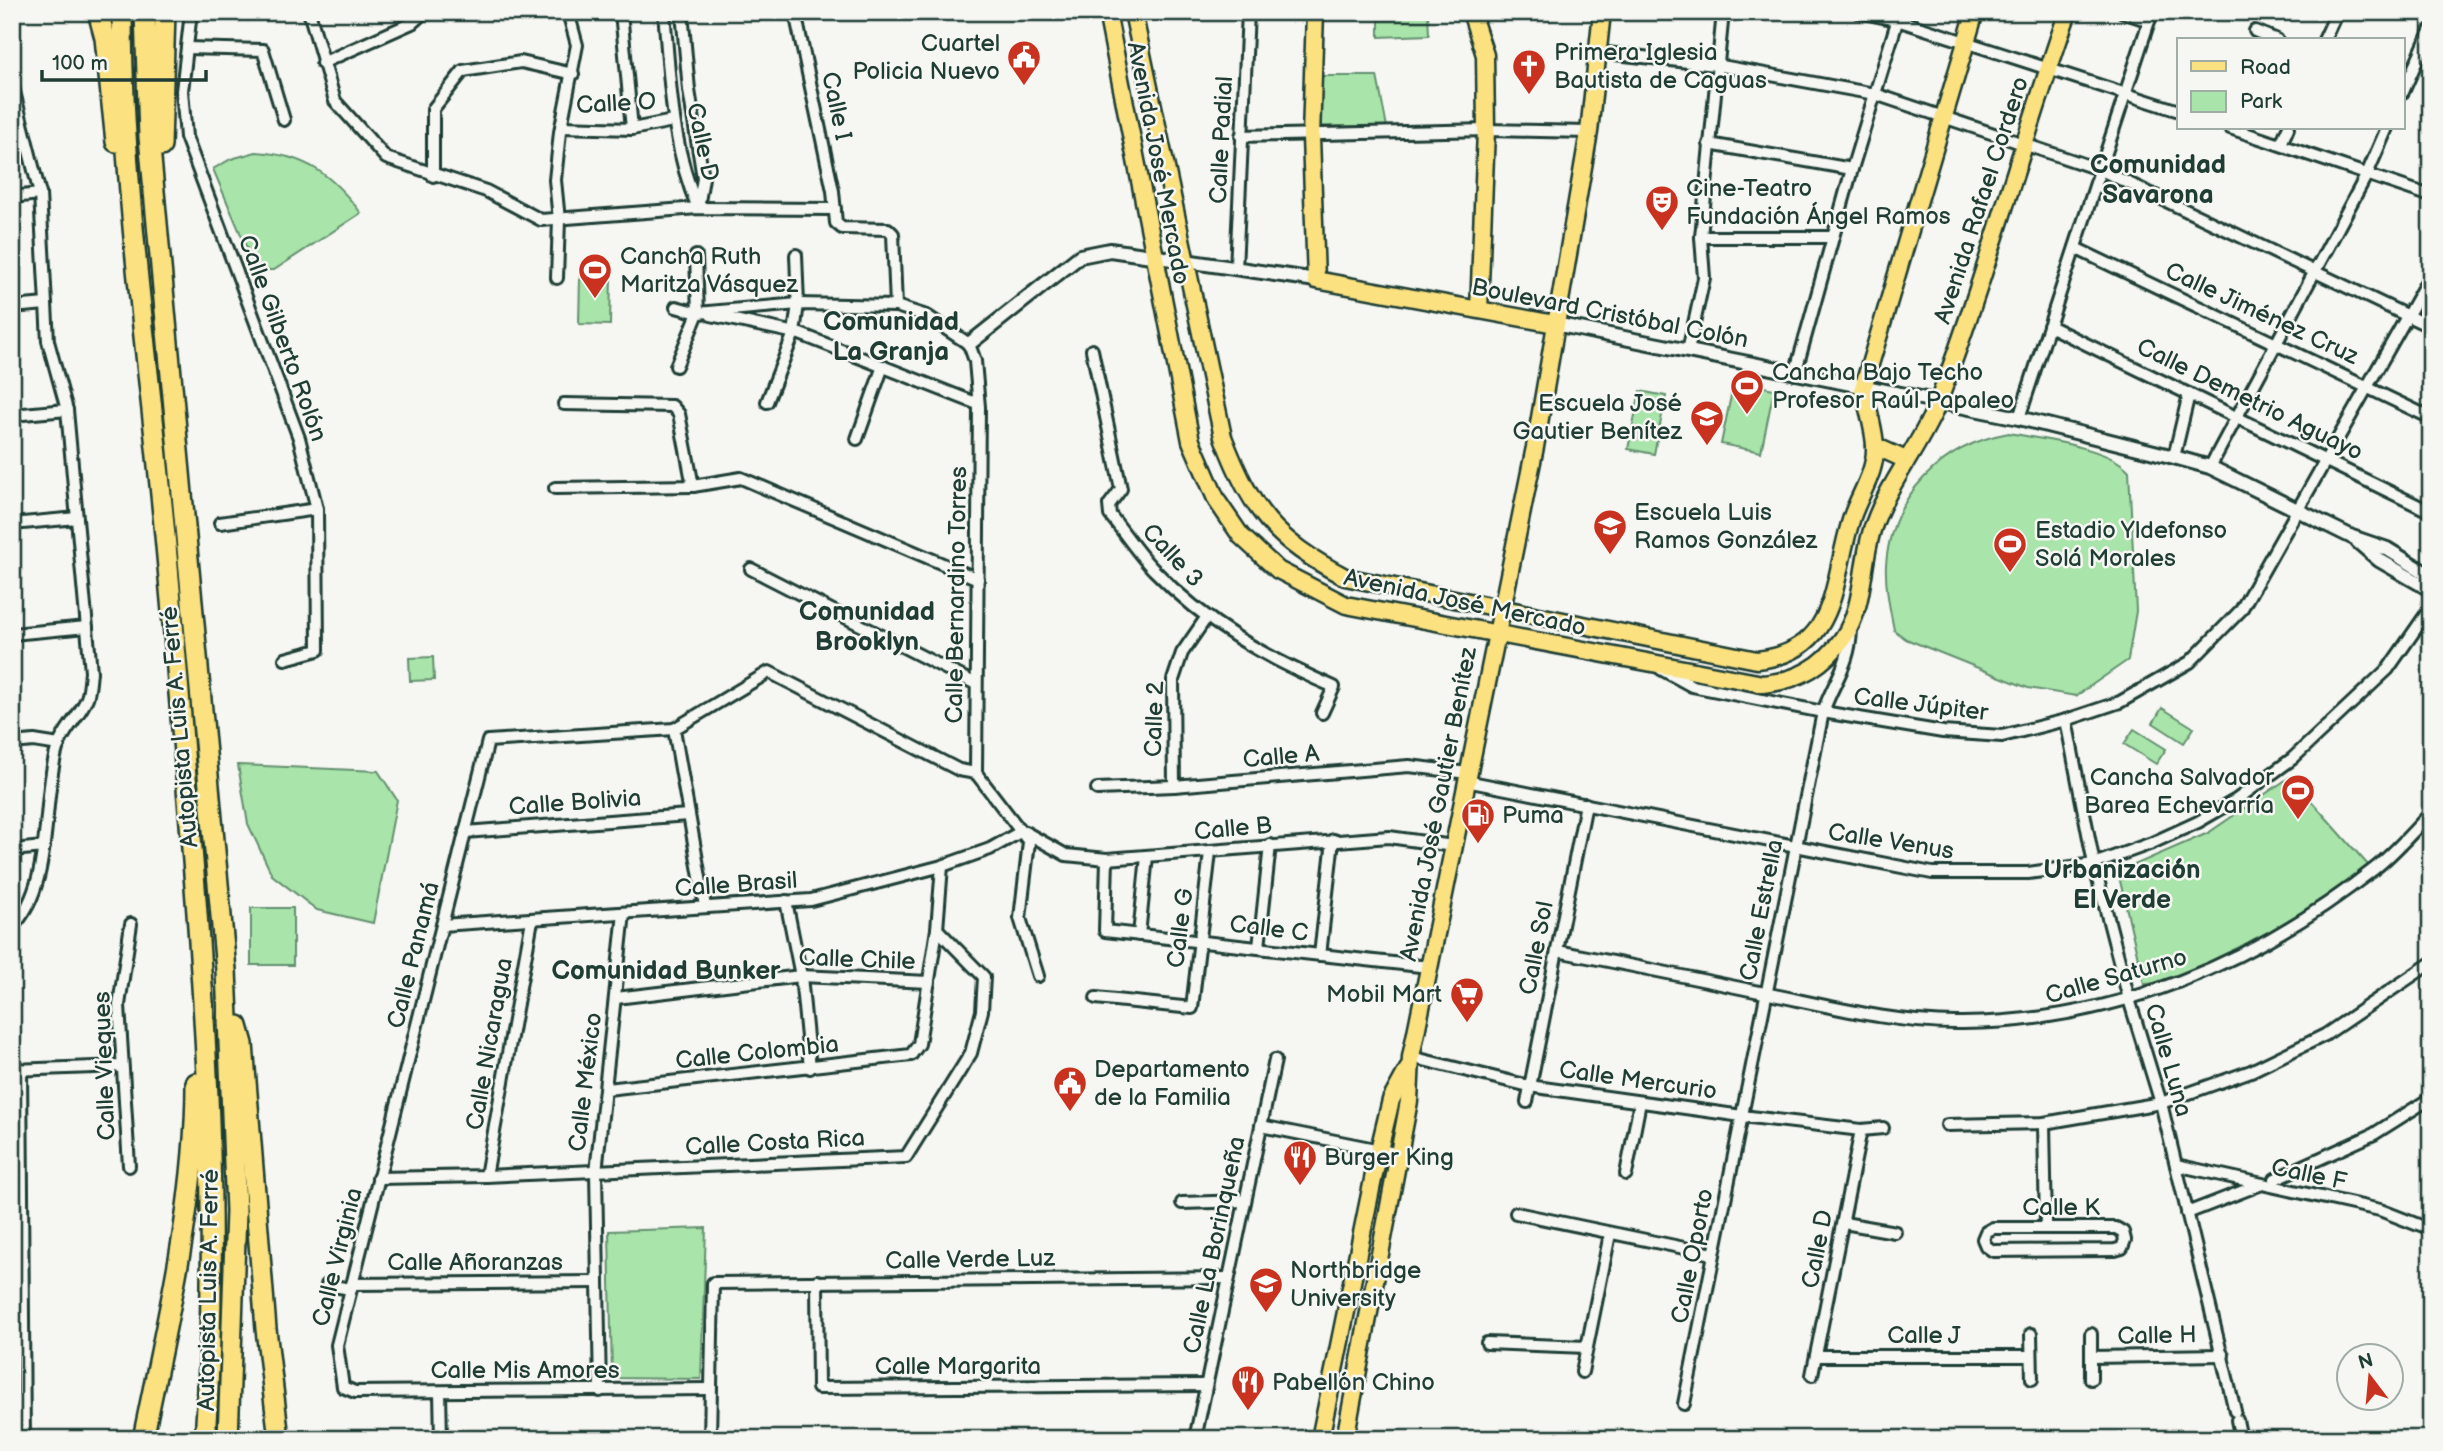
<svg xmlns="http://www.w3.org/2000/svg" width="2443" height="1451" viewBox="0 0 2443 1451" font-family="'Balsamiq Sans',sans-serif">
	<style>
		.park { fill: #a9e4aa; stroke: #64906f; stroke-width: 2 }
		.lines { fill: none; stroke-linecap: round; stroke-linejoin: round }
		.minor-casing { stroke: #1f3d34; stroke-width: 16 }
		.tertiary-casing { stroke: #1f3d34; stroke-width: 18 }
		.primary-casing { stroke: #1f3d34; stroke-width: 21 }
		.motorway-casing { stroke: #1f3d34; stroke-width: 24 }
		.minor { stroke: #f6f6f2; stroke-width: 10 }
		.tertiary { stroke: #f6f6f2; stroke-width: 12 }
		.primary { stroke: #fbe180; stroke-width: 16 }
		.motorway { stroke: #fbe180; stroke-width: 19 }
		.labels { text-anchor: middle; stroke-width: 5; stroke-linejoin: round; paint-order: stroke }
		.poi-label { font-size: 24px; fill: #1f3d34; stroke: #f6f6f2; text-anchor: start }
		.street-label { font-size: 24px; fill: #1f3d34; stroke: #f6f6f2 }
		.neighbourhood-label { font-size: 26px; font-weight: bold; fill: #1f3d34; stroke: #f6f6f2 }
	</style>
	<rect width="100%" height="100%" fill="#f6f6f2"/>
	<filter id="ink" filterUnits="userSpaceOnUse"><feTurbulence type="fractalNoise" baseFrequency=".0143" numOctaves="2"/><feDisplacementMap in="SourceGraphic" scale="14" xChannelSelector="R" yChannelSelector="G"/><feConvolveMatrix kernelMatrix="1 2 1 2 8 2 1 2 1" color-interpolation-filters="sRGB"/></filter>
	<g filter="url(#ink)">
		<g class="park">
			<polygon points="1379,12 1428,12 1429,35 1379,37"/>
			<polygon points="1321,76 1377,76 1387,127 1319,126"/>
			<path d="M256 152C306 155 331 174 361 213L274 270H256L213 169 231 159Z"/>
			<polygon points="580,275 611,275 610,325 579,324"/>
			<polygon points="1734,381 1774,389 1761,452 1721,444"/>
			<polygon points="1640,391 1666,396 1654,454 1628,449"/>
			<path d="M2009 433C2040 439 2109 447 2129 471L2136 611 2128 660 2076 696 2028 688 1906 639 1894 630C1890 609 1885 587 1886 565 1891 495 1942 445 2009 433Z"/>
			<polygon points="433,657 434,680 410,681 409,658"/>
			<polygon points="2162,708 2194,728 2184,743 2153,723"/>
			<polygon points="2134,729 2166,749 2156,764 2124,744"/>
			<polygon points="238,765 378,771 397,800 373,923 317,910 272,875 248,824"/>
			<path d="M2290 777 2368 865C2311 911 2249 949 2180 974 2169 977 2155 985 2144 984L2118 872 2208 833Z"/>
			<rect x="251" y="908" width="42" height="57"/>
			<polygon points="706,1228 701,1379 612,1378 609,1231"/>
		</g>
		<g class="lines">
			<g class="minor-casing">
				<g id="minor">
					<polyline points="191,12 182,91 186,137 299,438 317,509 318,650 285,659"/>
					<polyline points="309,12 335,101 386,158 486,191 541,220 698,208 835,209"/>
					<polyline points="621,12 632,129"/>
					<path d="M664 12C670 79 671 146 698 208"/>
					<polyline points="682,12 689,90 703,178 698,208"/>
					<polyline points="795,12 833,191 836,223 842,228 888,229 893,234 896,306"/>
					<polyline points="1858,12 1897,20 2179,111"/>
					<polyline points="2123,12 2149,21"/>
					<polyline points="2255,31 2277,40"/>
					<polyline points="2324,40 2337,12"/>
					<polyline points="187,48 263,50 284,120"/>
					<polyline points="1597,52 1716,65 1875,94 2101,170 2431,327"/>
					<polyline points="322,63 412,23 424,12"/>
					<path d="M12 84 40 194 48 341 67 410 91 672C90 680 90 690 87 698 80 716 63 730 57 749 41 803 54 886 12 927"/>
					<polyline points="2403,92 2431,29"/>
					<polyline points="561,127 632,129 673,121"/>
					<polyline points="2230,128 2431,196"/>
					<polyline points="1241,136 1486,130 1589,132"/>
					<polyline points="1709,144 1852,169"/>
					<polyline points="2281,144 2288,128"/>
					<polyline points="433,176 433,109 463,71 521,62 573,74"/>
					<polyline points="12,197 40,194"/>
					<polyline points="1701,237 1833,237"/>
					<polyline points="2075,248 2431,418"/>
					<polyline points="1236,269 1248,12"/>
					<polyline points="557,278 559,220 555,180 560,132 577,45 568,12"/>
					<polyline points="12,307 46,304"/>
					<polyline points="676,307 698,313 798,304 896,306 927,316 969,344 975,361 979,407 976,773 1029,842 1020,918 1038,976"/>
					<polyline points="711,315 800,334 978,404"/>
					<polyline points="2049,326 2431,512"/>
					<path d="M1092 350 1121 489 1109 505 1110 515C1125 533 1138 554 1154 570 1207 625 1265 657 1334 687L1322 713"/>
					<polyline points="1688,351 1704,278 1701,237 1723,12"/>
					<polyline points="676,366 698,313 696,256"/>
					<polyline points="1795,374 1852,169 1900,12"/>
					<polyline points="767,402 794,333 798,304 796,255"/>
					<polyline points="564,404 672,406 679,414 693,486"/>
					<polyline points="12,415 67,410"/>
					<polyline points="2019,418 2152,12"/>
					<polyline points="857,439 883,366"/>
					<polyline points="2174,457 2189,394"/>
					<polyline points="2210,467 2367,174 2387,128"/>
					<polyline points="555,488 693,486 741,478 978,579"/>
					<polyline points="220,523 317,509"/>
					<polyline points="12,524 77,518"/>
					<polyline points="751,569 976,684"/>
					<polyline points="12,634 87,627"/>
					<polyline points="1661,669 1692,686 1823,712 1943,732 2002,736 2066,720 2120,702 2190,662 2241,610 2431,274"/>
					<polyline points="2066,720 2094,864 2129,999 2161,1103 2235,1411"/>
					<polyline points="674,729 705,906"/>
					<polyline points="12,743 34,741 59,745"/>
					<polyline points="1466,781 1932,873 2028,873 2094,864 2152,843 2198,822 2236,800 2292,759 2388,669 2431,607"/>
					<polyline points="1174,786 1173,680 1182,653 1206,618"/>
					<polyline points="1097,789 1174,786 1409,766 1468,773"/>
					<polyline points="465,832 688,815"/>
					<polyline points="1025,832 1066,855 1107,859 1389,837 1453,846"/>
					<polyline points="12,850 44,847"/>
					<polyline points="1107,859 1105,931 1429,967"/>
					<polyline points="786,901 801,976 810,1068"/>
					<polyline points="442,925 811,900 942,866 990,849 1022,831"/>
					<polyline points="1139,935 1147,856"/>
					<polyline points="1259,947 1270,845"/>
					<path d="M1557 951C1630 965 1702 980 1774 995 1836 1008 1899 1024 1962 1023 2115 1022 2255 963 2374 869 2395 853 2412 832 2431 813"/>
					<polyline points="1320,955 1333,840"/>
					<polyline points="616,998 801,976 929,982"/>
					<polyline points="1096,998 1192,1008 1210,852"/>
					<polyline points="1411,1057 1529,1086 1742,1116 1861,1130 1883,1128"/>
					<polyline points="21,1069 24,1439"/>
					<polyline points="12,1070 122,1066"/>
					<polyline points="607,1089 911,1055 919,1044 937,929 942,866"/>
					<polyline points="1527,1102 1586,804"/>
					<polyline points="2044,1123 2046,1228"/>
					<polyline points="1947,1125 2044,1123 2161,1103 2251,1071 2325,1035 2431,963"/>
					<polyline points="1261,1126 1400,1154"/>
					<polyline points="2176,1165 2380,1210 2431,1230"/>
					<polyline points="129,1166 119,1005 131,924"/>
					<polyline points="1626,1174 1640,1102"/>
					<polyline points="486,1176 532,920"/>
					<polyline points="378,1178 486,1176 906,1157 971,1053 982,1011 984,977 937,929"/>
					<polyline points="2275,1179 2374,1134 2431,1098"/>
					<polyline points="1182,1203 1245,1201"/>
					<polyline points="1516,1213 1713,1254"/>
					<polyline points="2187,1213 2259,1185"/>
					<polyline points="1844,1223 1895,1232"/>
					<polygon points="1993,1228 2116,1228 2123,1232 2125,1240 2122,1248 2115,1250 1993,1251 1986,1246 1983,1239 1986,1232"/>
					<polyline points="817,1281 818,1388 1205,1385"/>
					<polyline points="352,1284 598,1282"/>
					<polyline points="327,1285 351,1289"/>
					<polyline points="2031,1334 2032,1379"/>
					<polyline points="2091,1334 2091,1379"/>
					<polyline points="1487,1343 1587,1347"/>
					<polyline points="1816,1356 2031,1356"/>
					<polyline points="2091,1357 2223,1355"/>
					<polyline points="1582,1372 1610,1234"/>
					<polyline points="1812,1375 1861,1130"/>
					<polyline points="710,1389 355,1392 343,1387 337,1345 488,741 674,729 769,672 959,770 976,773"/>
					<polyline points="600,1391 596,1172 624,913"/>
					<polyline points="440,1392 441,1439"/>
					<path d="M1684 1404 1823 712C1834 680 1850 665 1851 629"/>
					<polyline points="2237,1420 2241,1439"/>
					<polyline points="710,1439 713,1283 1227,1278"/>
					<polyline points="1195,1439 1275,1060"/>
				</g>
			</g>
			<g class="tertiary-casing">
				<g id="tertiary">
					<polyline points="1555,324 2019,418 2174,457 2210,467 2352,537 2387,549 2431,576"/>
					<polyline points="969,344 1080,256 1110,250 1316,280"/>
					<polyline points="2358,542 2379,560 2431,590"/>
				</g>
			</g>
			<g class="primary-casing">
				<g id="primary">
					<path d="M1107 12 1191 441 1217 501 1241 536 1278 570 1346 605 1763 684C1797 681 1823 667 1843 638 1865 607 1861 562 1873 527 1889 481 1922 444 1939 400 1987 273 2023 140 2068 12"/>
					<path d="M1133 12 1223 437C1252 512 1274 539 1345 577L1757 660C1841 651 1831 581 1852 517 1860 493 1876 473 1875 446 1874 427 1867 407 1863 388L1975 12"/>
					<polyline points="1315,12 1311,137 1316,280 1555,324"/>
					<polyline points="1471,12 1485,55 1486,130 1479,310"/>
					<polyline points="1875,446 1906,460"/>
					<polyline points="1320,1439 1379,1150 1391,1100 1408,1069"/>
					<polyline points="1345,1439 1409,1101 1411,1057 1535,447 1589,132 1602,12"/>
				</g>
			</g>
			<g class="motorway-casing">
				<g id="motorway">
					<polyline points="98,12 105,38 116,142"/>
					<path d="M122 12C122 170 144 328 160 485 171 590 179 695 188 800 206 1013 220 1225 205 1439"/>
					<polyline points="145,12 149,137 226,970 236,1211 228,1439"/>
					<polyline points="161,146 165,12"/>
					<polyline points="238,1026 243,1044 266,1329 279,1439"/>
					<path d="M143 1439C167 1320 196 1204 196 1083"/>
				</g>
			</g>
			<use href="#minor" class="minor"/>
			<use href="#tertiary" class="tertiary"/>
			<use href="#primary" class="primary"/>
			<use href="#motorway" class="motorway"/>
		</g>
	</g>
	<defs>
		<g id="civic-pin" transform="scale(1.75)"><path d="M0 17L-7.5 6A9.5 9.5 0 1 1 7.5 6Z" fill="#c8321e" stroke="#f6f6f2"/><path d="M-.6-6.5H3V-4.5H.6V-3L4-1V1h2V6H-6V1h2V-1L-.6-3ZM-1.2 2.5V6h2.4V2.5Z" fill="#fff"/></g>
		<g id="church-pin" transform="scale(1.75)"><path d="M0 17L-7.5 6A9.5 9.5 0 1 1 7.5 6Z" fill="#c8321e" stroke="#f6f6f2"/><path d="M-1.2-6h2.4v3.5h3.3v2.4h-3.3V6h-2.4V-.1h-3.3v-2.4h3.3Z" fill="#fff"/></g>
		<g id="theatre-pin" transform="scale(1.75)"><path d="M0 17L-7.5 6A9.5 9.5 0 1 1 7.5 6Z" fill="#c8321e" stroke="#f6f6f2"/><path d="M-5-5.5Q0-4 5-5.5V0Q5 5 0 6Q-5 5-5 0ZM-3.3-2.5H-1v1.5H-3.3ZM1-2.5H3.3v1.5H1ZM-2.8 1Q0 5.5 2.8 1Z" fill="#fff"/></g>
		<g id="stadium-pin" transform="scale(1.75)"><path d="M0 17L-7.5 6A9.5 9.5 0 1 1 7.5 6Z" fill="#c8321e" stroke="#f6f6f2"/><path d="M0-5a6.5 5 0 1 0 0 10a6.5 5 0 1 0 0-10ZM-3.5-1.8h7v3.6h-7Z" fill="#fff"/></g>
		<g id="school-pin" transform="scale(1.75)"><path d="M0 17L-7.5 6A9.5 9.5 0 1 1 7.5 6Z" fill="#c8321e" stroke="#f6f6f2"/><path d="M0-5L7-2L0 1L-7-2ZM-4 1L0 2.5L4 1V4Q0 6-4 4Z" fill="#fff"/></g>
		<g id="fuel-pin" transform="scale(1.75)"><path d="M0 17L-7.5 6A9.5 9.5 0 1 1 7.5 6Z" fill="#c8321e" stroke="#f6f6f2"/><path d="M-5.5-6h7V0h2V4h1.3V-2.5L3-4.5l.8-.8L6-3V5H2.5V1h-1V6h-7ZM-4.2-4.7v3.2H.2V-4.7Z" fill="#fff"/></g>
		<g id="supermarket-pin" transform="scale(1.75)"><path d="M0 17L-7.5 6A9.5 9.5 0 1 1 7.5 6Z" fill="#c8321e" stroke="#f6f6f2"/><path d="M-6-5.5h2.5l.6 2H6L4.5 2H-2.5L-4.4-4H-6ZM-1.5 3.2a1.3 1.3 0 1 0 .1 0ZM3 3.2a1.3 1.3 0 1 0 .1 0Z" fill="#fff"/></g>
		<g id="restaurant-pin" transform="scale(1.75)"><path d="M0 17L-7.5 6A9.5 9.5 0 1 1 7.5 6Z" fill="#c8321e" stroke="#f6f6f2"/><path d="M-5-6h1v4h1v-4h1v4h1v-4h1v5L-1.5 .5V6h-2V.5L-5-1ZM5-6V6H3V1.5H1.5Q1.5-4 5-6Z" fill="#fff"/></g>
		<g id="university-pin" transform="scale(1.75)"><path d="M0 17L-7.5 6A9.5 9.5 0 1 1 7.5 6Z" fill="#c8321e" stroke="#f6f6f2"/><path d="M0-5L7-2L0 1L-7-2ZM-4 1L0 2.5L4 1V4Q0 6-4 4Z" fill="#fff"/></g>
	</defs>
	<g fill-rule="evenodd">
		<use href="#civic-pin" x="1024" y="57"/>
		<use href="#church-pin" x="1529" y="66"/>
		<use href="#theatre-pin" x="1662" y="202"/>
		<use href="#stadium-pin" x="595" y="270"/>
		<use href="#stadium-pin" x="1747" y="386"/>
		<use href="#school-pin" x="1707" y="417"/>
		<use href="#school-pin" x="1610" y="526"/>
		<use href="#stadium-pin" x="2010" y="544"/>
		<use href="#stadium-pin" x="2298" y="791"/>
		<use href="#fuel-pin" x="1478" y="815"/>
		<use href="#supermarket-pin" x="1467" y="994"/>
		<use href="#civic-pin" x="1070" y="1083"/>
		<use href="#restaurant-pin" x="1300" y="1157"/>
		<use href="#university-pin" x="1266" y="1284"/>
		<use href="#restaurant-pin" x="1248" y="1382"/>
	</g>
	<g class="labels">
		<g class="poi-label">
			<text x="1000" y="51" text-anchor="end">Cuartel<tspan x="1000" dy="28">Policia Nuevo</tspan></text>
			<text x="1554" y="60">Primera Iglesia<tspan x="1554" dy="28">Bautista de Caguas</tspan></text>
			<text x="1686" y="196">Cine-Teatro<tspan x="1686" dy="28">Fundación Ángel Ramos</tspan></text>
			<text x="620" y="264">Cancha Ruth<tspan x="620" dy="28">Maritza Vásquez</tspan></text>
			<text x="1772" y="380">Cancha Bajo Techo<tspan x="1772" dy="28">Profesor Raúl Papaleo</tspan></text>
			<text x="1682" y="411" text-anchor="end">Escuela José<tspan x="1682" dy="28">Gautier Benítez</tspan></text>
			<text x="1634" y="520">Escuela Luis<tspan x="1634" dy="28">Ramos González</tspan></text>
			<text x="2035" y="538">Estadio Yldefonso<tspan x="2035" dy="28">Solá Morales</tspan></text>
			<text x="2274" y="785" text-anchor="end">Cancha Salvador<tspan x="2274" dy="28">Barea Echevarría</tspan></text>
			<text x="1502" y="823">Puma</text>
			<text x="1442" y="1002" text-anchor="end">Mobil Mart</text>
			<text x="1094" y="1077">Departamento<tspan x="1094" dy="28">de la Familia</tspan></text>
			<text x="1324" y="1165">Burger King</text>
			<text x="1290" y="1278">Northbridge<tspan x="1290" dy="28">University</tspan></text>
			<text x="1272" y="1390">Pabellón Chino</text>
		</g>
		<g class="street-label">
			<text transform="translate(616 103) rotate(-3)" y="8">Calle O</text>
			<text transform="translate(837 106) rotate(78)" y="8">Calle I</text>
			<text transform="translate(1221 140) rotate(-87)" y="8">Calle Padial</text>
			<text transform="translate(703 142) rotate(78)" y="8">Calle D</text>
			<text transform="translate(1159 163) rotate(79)" y="8">Avenida José Mercado</text>
			<text transform="translate(1981 200) rotate(-72)" y="8">Avenida Rafael Cordero</text>
			<text transform="translate(1610 313) rotate(11)" y="8">Boulevard Cristóbal Colón</text>
			<text transform="translate(2262 313) rotate(25)" y="8">Calle Jiménez Cruz</text>
			<text transform="translate(283 338) rotate(70)" y="8">Calle Gilberto Rolón</text>
			<text transform="translate(2250 399) rotate(26)" y="8">Calle Demetrio Aguayo</text>
			<text transform="translate(1173 555) rotate(47)" y="8">Calle 3</text>
			<text transform="translate(956 595) rotate(-89)" y="8">Calle Bernardino Torres</text>
			<text transform="translate(1465 602) rotate(12)" y="8">Avenida José Mercado</text>
			<text transform="translate(1921 704) rotate(7)" y="8">Calle Júpiter</text>
			<text transform="translate(1154 719) rotate(-88)" y="8">Calle 2</text>
			<text transform="translate(179 727) rotate(-95)" y="8">Autopista Luis A. Ferré</text>
			<text transform="translate(1281 756) rotate(-5)" y="8">Calle A</text>
			<text transform="translate(575 802) rotate(-4)" y="8">Calle Bolivia</text>
			<text transform="translate(1438 804) rotate(-79)" y="8">Avenida José Gautier Benítez</text>
			<text transform="translate(1233 828) rotate(-5)" y="8">Calle B</text>
			<text transform="translate(1891 841) rotate(9)" y="8">Calle Venus</text>
			<text transform="translate(736 884) rotate(-4)" y="8">Calle Brasil</text>
			<text transform="translate(1761 910) rotate(-79)" y="8">Calle Estrella</text>
			<text transform="translate(1180 928) rotate(-83)" y="8">Calle G</text>
			<text transform="translate(1269 928) rotate(7)" y="8">Calle C</text>
			<text transform="translate(1536 948) rotate(-79)" y="8">Calle Sol</text>
			<text transform="translate(413 955) rotate(-76)" y="8">Calle Panamá</text>
			<text transform="translate(857 959) rotate(2)" y="8">Calle Chile</text>
			<text transform="translate(2116 976) rotate(-16)" y="8">Calle Saturno</text>
			<text transform="translate(489 1044) rotate(-80)" y="8">Calle Nicaragua</text>
			<text transform="translate(757 1052) rotate(-6)" y="8">Calle Colombia</text>
			<text transform="translate(2169 1060) rotate(74)" y="8">Calle Luna</text>
			<text transform="translate(104 1066) rotate(-92)" y="8">Calle Vieques</text>
			<text transform="translate(1638 1080) rotate(8)" y="8">Calle Mercurio</text>
			<text transform="translate(585 1082) rotate(-83)" y="8">Calle México</text>
			<text transform="translate(775 1142) rotate(-3)" y="8">Calle Costa Rica</text>
			<text transform="translate(2309 1174) rotate(12)" y="8">Calle F</text>
			<text x="2061" y="1215">Calle K</text>
			<text transform="translate(1214 1245) rotate(-78)" y="8">Calle La Borinqueña</text>
			<text transform="translate(1817 1249) rotate(-79)" y="8">Calle D</text>
			<text transform="translate(1692 1256) rotate(-79)" y="8">Calle Oporto</text>
			<text transform="translate(337 1257) rotate(-76)" y="8">Calle Virginia</text>
			<text transform="translate(970 1259) rotate(-1)" y="8">Calle Verde Luz</text>
			<text x="475" y="1270">Calle Añoranzas</text>
			<text transform="translate(208 1290) rotate(-89)" y="8">Autopista Luis A. Ferré</text>
			<text x="1924" y="1343">Calle J</text>
			<text transform="translate(2157 1335) rotate(-1)" y="8">Calle H</text>
			<text x="958" y="1374">Calle Margarita</text>
			<text x="525" y="1378">Calle Mis Amores</text>
		</g>
		<g class="neighbourhood-label">
			<text x="2158" y="173">Comunidad<tspan x="2158" dy="30">Savarona</tspan></text>
			<text x="891" y="330">Comunidad<tspan x="891" dy="30">La Granja</tspan></text>
			<text x="867" y="620">Comunidad<tspan x="867" dy="30">Brooklyn</tspan></text>
			<text x="2122" y="878">Urbanización<tspan x="2122" dy="30">El Verde</tspan></text>
			<text x="666" y="979">Comunidad Bunker</text>
		</g>
	</g>
	<rect width="2443" height="1451" fill="none" stroke="#f6f6f2" stroke-width="42"/>
	<rect x="21" y="21" width="2401" height="1409" fill="none" stroke="#1f3d34" stroke-width="2.5" filter="url(#ink)"/>
	<rect x="2177" y="38" width="228" height="91" fill="#f6f6f2" stroke="#a0aca6" stroke-width="2"/>
	<rect x="2191" y="61" width="35" height="10" fill="#fbe180" stroke="#a0aca6" stroke-width="2"/>
	<text x="2240" y="74" font-size="21" fill="#1f3d34">Road</text>
	<rect x="2191" y="91" width="35" height="21" fill="#a9e4aa" stroke="#a0aca6" stroke-width="2"/>
	<text x="2240" y="108" font-size="21" fill="#1f3d34">Park</text>
	<g transform="translate(2370 1377) rotate(344)"><circle r="33" fill="#f6f6f2" stroke="#a0aca6" stroke-width="2"/>
	<path d="M0-5L12 26L0 18L-12 26Z" fill="#c8321e"/>
	<text y="-10" font-size="19" font-weight="bold" text-anchor="middle" fill="#1f3d34">N</text>
	</g>
	<path d="M42 70v10h164v-10" fill="none" stroke="#1f3d34" stroke-width="3.5"/>
	<text x="52" y="70" font-size="21" fill="#1f3d34" stroke="#f6f6f2" stroke-width="5" paint-order="stroke">100 m</text>
</svg>
